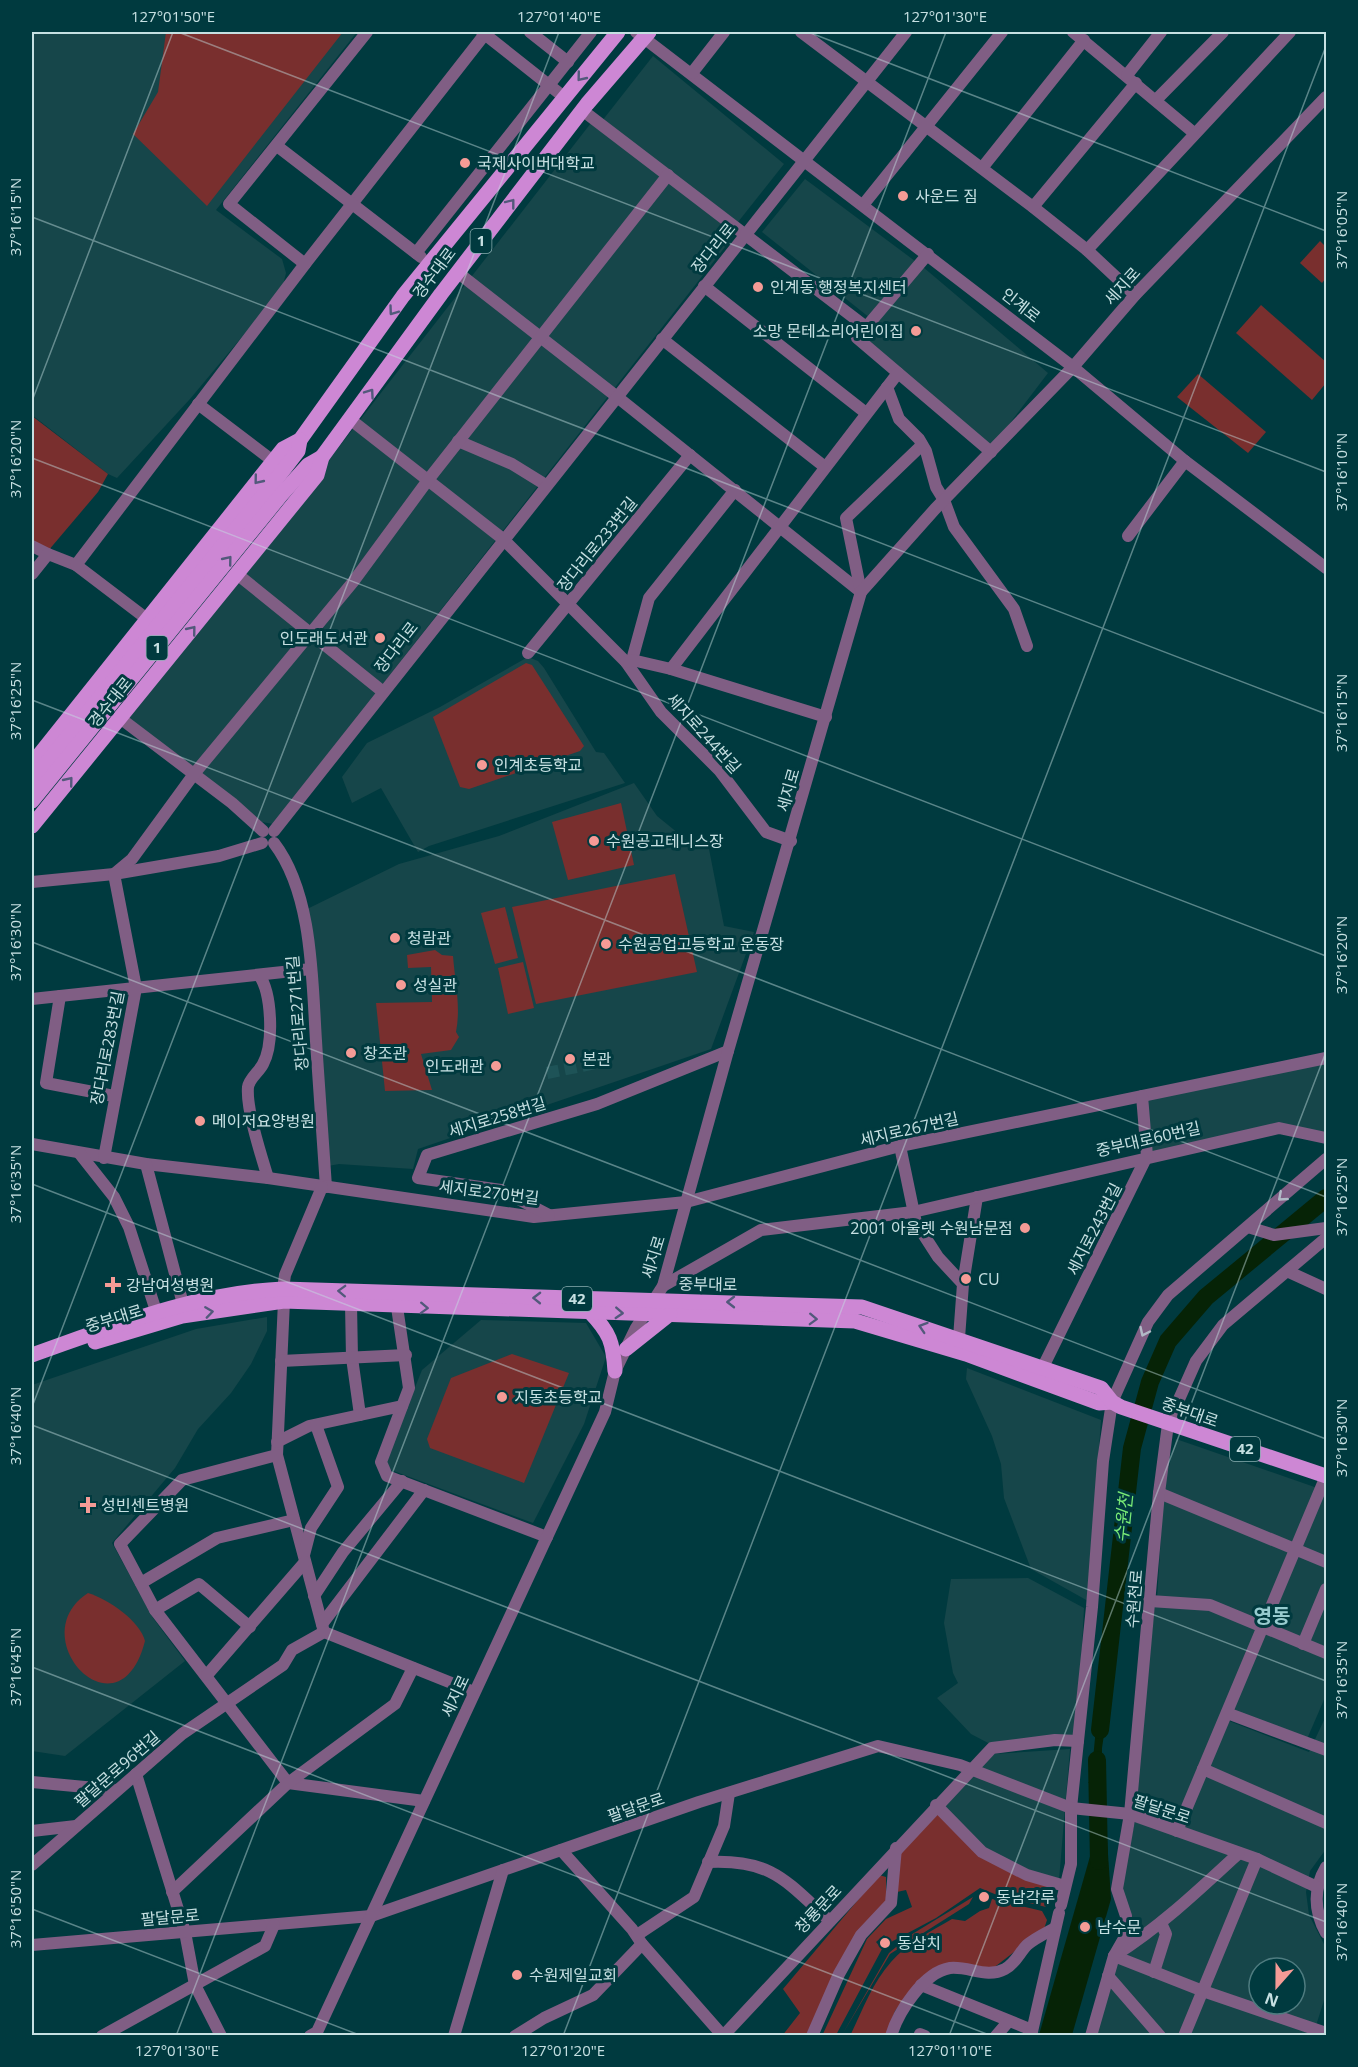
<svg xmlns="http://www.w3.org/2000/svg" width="1358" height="2067" viewBox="0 0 1358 2067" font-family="'Open Sans','Noto Sans KR',sans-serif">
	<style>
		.built { fill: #16464a; fill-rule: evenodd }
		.green { fill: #792f2e }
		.water { fill: #062306 }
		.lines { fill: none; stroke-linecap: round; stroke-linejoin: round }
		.river { stroke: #062306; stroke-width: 18 }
		.minor-tunnel { stroke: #1e5357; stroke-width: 12; stroke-dasharray: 12 6; stroke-linecap: butt }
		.minor { stroke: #805e84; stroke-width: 12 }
		.major { stroke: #cd87d4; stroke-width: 15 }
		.oneway { stroke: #52597b }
		.oneway2 { stroke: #b1b9c6 }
		.ticks { fill: none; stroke: #c6e0e2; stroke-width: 1.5; stroke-opacity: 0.45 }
		.poi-dot { fill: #f59b96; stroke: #003a3f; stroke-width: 2 }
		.labels { text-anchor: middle; stroke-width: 6; stroke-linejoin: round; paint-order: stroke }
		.shield { fill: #003a3f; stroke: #8baeb1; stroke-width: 1.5 }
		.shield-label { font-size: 15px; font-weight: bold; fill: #c6e0e2 }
		.poi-label { font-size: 16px; fill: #c6e0e2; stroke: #003a3f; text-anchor: start }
		.street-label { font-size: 16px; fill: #c6e0e2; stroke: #003a3f }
		.water-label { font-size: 18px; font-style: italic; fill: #78ea76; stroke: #003a3f }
		.quarter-label { font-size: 20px; font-weight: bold; fill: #97cbcf; stroke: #003a3f }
		.neatline { fill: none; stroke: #c6e0e2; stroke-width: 2 }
		.ticks-label { font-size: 15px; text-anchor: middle; fill: #c6e0e2 }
	</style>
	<rect width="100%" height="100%" fill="#003a3f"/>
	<g class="built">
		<polygon points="32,32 357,32 216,210 282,259 286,273 282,289 190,399 117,478 108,474 32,415"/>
		<polygon points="653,56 784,164 738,222 602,121"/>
		<polygon points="591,123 736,233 273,824 262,822 128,718"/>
		<polygon points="805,179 923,267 1048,373 991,448 861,337 875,322 762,232"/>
		<polygon points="528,657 538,661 544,668 596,752 604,753 625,783 429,846 418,852 381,788 352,803 342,777 367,743 440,707"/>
		<polygon points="634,783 657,816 689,842 709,849 724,926 754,932 711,1049 418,1149 413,1169 339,1164 328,1166 303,911 399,864 499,836"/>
		<polygon points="1326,1061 1326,1135 1280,1124 1151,1152 1145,1098"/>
		<polygon points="267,1317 267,1331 251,1364 231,1393 198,1429 175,1468 112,1543 153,1618 185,1661 65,1756 32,1751 32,1385 196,1329"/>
		<polygon points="481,1320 586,1323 606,1357 584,1424 533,1523 383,1467 422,1370"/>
		<polygon points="967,1368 1101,1420 1088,1601 1031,1569 1004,1498 1001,1464 992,1436 966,1379"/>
		<polygon points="1176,1439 1326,1491 1326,1650 1209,1603 1157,1599 1164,1486"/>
		<polygon points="1028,1578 1084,1608 1077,1738 992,1745 971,1734 937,1698 958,1683 953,1673 944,1623 951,1579"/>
		<polygon points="1155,1603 1209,1607 1260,1629 1178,1825 1144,1812 1135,1800"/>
		<polygon points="1265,1633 1326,1658 1326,1695 1307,1739 1231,1711"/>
		<path d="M1326 1716V1849L1310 1871 1306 1892 1309 1915 1326 1948V1994L1313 2035 1094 2036 1108 1983 1128 1935 1123 1897 1124 1867 1135 1822 1178 1834 1229 1721 1309 1752ZM1259 1968H1295V2004H1259Z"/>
		<polygon points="1070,1749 1059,1880 1028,1871 984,1850 941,1804 994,1754"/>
	</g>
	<g class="green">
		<polygon points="166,32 343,32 207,206 133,134 158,92"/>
		<polygon points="1320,241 1326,247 1326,278 1322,283 1300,263"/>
		<polygon points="1261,305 1326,362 1326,383 1312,400 1236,333"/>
		<polygon points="1198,374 1266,432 1248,453 1177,397"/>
		<polygon points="32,416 108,474 98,492 48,551 32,545"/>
		<polygon points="526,663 532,665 584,746 580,751 469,789 460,787 433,717"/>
		<polygon points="621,803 634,865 568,880 552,822"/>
		<polygon points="675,874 697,972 536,1004 512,907"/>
		<polygon points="505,907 518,958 495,964 481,913"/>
		<path d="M435 950 442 955 453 956C455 982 461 1007 456 1032L459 1037 451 1050 421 1054 432 1090 385 1091 376 1003 432 1002 431 967 408 968 407 955Z"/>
		<polygon points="523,962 534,1008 508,1014 498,968"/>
		<polygon points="512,1354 569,1373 524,1483 430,1448 427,1439 451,1378"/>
		<path d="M88 1593C108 1599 140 1621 145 1641 119 1742 20 1637 88 1593Z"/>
		<polygon points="938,1814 970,1842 1053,1886 1046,1907 997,1895 980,1888 936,1918 891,1942 884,1935 876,1942 882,1949 836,2035 822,2036 867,1939 886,1919 912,1907 906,1890 897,1892 898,1855"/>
		<polygon points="879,1875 886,1877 886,1904 808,2035 782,2036 800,2013 783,1989"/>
		<polygon points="973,1897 969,1904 890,1954 842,2035 889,1953 909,1936"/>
		<path d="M992 1899 1042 1911 1047 1920 1044 1929 992 1969 965 1967 912 1988 895 2011 886 2035 850 2036C862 2011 873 1982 891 1962 907 1943 932 1931 952 1919L965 1921 980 1911 989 1908Z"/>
	</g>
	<g class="water">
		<polygon points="1098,1707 1108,1707 1102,1748 1102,1782 1088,1783 1091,1780"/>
		<polygon points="1095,1839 1107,1839 1111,1899 1072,2035 1039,2035"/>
	</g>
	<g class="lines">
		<g class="river">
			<polyline points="1100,1730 1132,1448 1150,1382 1168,1341 1206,1297 1326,1198"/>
			<polyline points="1097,1760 1099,1861"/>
		</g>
		<polyline class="minor-tunnel" points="547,1073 596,1063"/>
		<g class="minor">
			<polyline points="367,32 229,204 305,264 485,34"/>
			<polyline points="482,32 564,97"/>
			<polyline points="530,32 568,62"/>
			<polyline points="636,32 1073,367 1185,461 1326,568"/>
			<polyline points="801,32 1033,207 1087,250 1135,295"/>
			<polyline points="1073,32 1194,133"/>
			<polyline points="692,73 724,32"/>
			<polyline points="1127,75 1161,32"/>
			<polyline points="1157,99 1223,32"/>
			<polyline points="582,110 866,327"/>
			<polyline points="277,146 421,257"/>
			<polyline points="982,168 1084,40"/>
			<polyline points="863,205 1002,32"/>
			<polyline points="1033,207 1136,83"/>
			<polyline points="1087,250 1290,32"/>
			<polyline points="416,253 591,32"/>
			<polyline points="928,254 857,338 991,452"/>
			<polyline points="457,272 616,396 861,592"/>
			<polyline points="704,286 866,413"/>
			<polyline points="662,339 825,467"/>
			<polyline points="887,387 899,419 919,439 926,451 936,487 944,500 954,527 1014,609 1027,646"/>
			<polyline points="198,404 273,461"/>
			<polyline points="351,420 503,539 626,662 661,712 719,770 766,832 791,841"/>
			<polyline points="458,441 512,464 546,485"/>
			<polyline points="1128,536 1185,461"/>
			<polyline points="32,546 48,554"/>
			<polyline points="32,574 48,554 76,565"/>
			<polyline points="237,574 382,691"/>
			<polyline points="861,592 846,518 922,445"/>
			<polyline points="147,619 76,565 305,264"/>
			<polyline points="528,653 690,455"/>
			<polyline points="632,660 649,598 735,490"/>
			<polyline points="626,662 632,660 671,669 826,717"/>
			<polyline points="671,669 898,373"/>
			<polyline points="120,718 232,803 263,831"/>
			<polyline points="274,831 906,32"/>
			<path d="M274 843C313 894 312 980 316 1041 319 1090 323 1139 326 1187"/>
			<polyline points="32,882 114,874 219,856 262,843"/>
			<path d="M259 975C272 993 274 1044 263 1064 259 1072 249 1079 248 1087 246 1109 261 1155 268 1178"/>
			<polyline points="60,996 46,1083 114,1096"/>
			<polyline points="32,999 311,969"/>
			<polyline points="32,1144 146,1164 268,1178 534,1217 686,1202 900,1146 1326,1058"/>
			<polyline points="900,1146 916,1223 938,1257 963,1284 959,1338"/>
			<polyline points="80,1154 114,1197 129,1227 156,1311"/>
			<polyline points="104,1158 136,988 114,874 132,859 194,774 353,582 428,480 668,175"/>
			<polyline points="146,1164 183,1304"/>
			<polyline points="549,1215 501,1190 418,1178 427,1155 597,1104 728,1051"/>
			<polyline points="1248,1227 1274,1235 1326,1228"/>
			<polyline points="1289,1272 1326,1289"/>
			<polyline points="963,1284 977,1197"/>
			<polyline points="663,1286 761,1230 913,1212 1279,1128 1326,1138"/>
			<polyline points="283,1289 285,1275 322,1187"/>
			<polyline points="284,1301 277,1455 324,1632 474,1692"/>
			<polyline points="351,1304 352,1358 360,1415"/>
			<polyline points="397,1307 409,1388 381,1462 387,1476 547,1537"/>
			<polyline points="281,1361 406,1355"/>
			<polyline points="1042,1369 1147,1156 1142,1096"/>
			<polyline points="277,1442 309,1426 402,1406"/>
			<polyline points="277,1455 182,1480 120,1544 155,1610 288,1783 424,1801"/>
			<polyline points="1159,1493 1326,1562"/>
			<polyline points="304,1555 311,1528 338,1487 316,1425"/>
			<polyline points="141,1583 217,1538 294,1520"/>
			<polyline points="314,1596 343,1552 402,1481"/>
			<polyline points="1150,1601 1210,1605 1326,1653"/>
			<polyline points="155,1610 199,1584 250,1627"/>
			<polyline points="322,1624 424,1490"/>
			<polyline points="1303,1644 1326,1589"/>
			<polyline points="207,1675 305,1562"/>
			<polyline points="1227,1713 1326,1750"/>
			<polyline points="1203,1769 1326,1823"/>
			<polyline points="136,1774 185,1932 195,1985 221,2036"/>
			<polyline points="32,1782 117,1790"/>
			<polyline points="936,1805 982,1852 1027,1875 1065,1886"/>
			<polyline points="32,1831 76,1826"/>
			<polyline points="1177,1831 1326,1476"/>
			<polyline points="561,1850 632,1929 642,1944 723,2036"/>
			<path d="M708 1862C772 1859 786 1881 830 1921"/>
			<polyline points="32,1865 182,1734 283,1665 292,1650 324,1632"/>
			<path d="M1326 1867C1313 1889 1314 1911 1326 1933"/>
			<polyline points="172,1892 288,1783 395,1704 413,1668"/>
			<polyline points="1061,1905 1071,1864 1071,1808 1092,1607 1103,1461 1112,1402 1148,1322 1168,1295 1326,1159"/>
			<polyline points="1126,1916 1117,1889 1130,1814 1159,1493 1168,1424 1196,1361 1223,1325 1326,1238"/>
			<polyline points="637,1935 694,1897 724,1826 729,1793"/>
			<polyline points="32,1945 371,1916 699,1802 878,1746 960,1765 1071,1808 1130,1814 1257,1859 1317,1887"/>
			<polyline points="1114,1956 1203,1991 1326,2033"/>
			<path d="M1114 1956C1160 1927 1199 1890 1239 1853"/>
			<polyline points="1154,1972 1166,1934 1161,1923"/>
			<polyline points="1108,1976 1160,2036"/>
			<polyline points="921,1985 1032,2030"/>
			<polyline points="920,2034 925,2036"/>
			<polyline points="102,2036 265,1946 274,1925"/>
			<polyline points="310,2036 317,2032 605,1412 615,1371 636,1328 663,1286 728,1051 861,592 935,509 1073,367 1135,295 1326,97"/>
			<polyline points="454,2036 503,1870"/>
			<polyline points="515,2036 544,2018 593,1995 642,1944"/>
			<polyline points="723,2036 992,1748 1055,1740 1078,1741"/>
			<polyline points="812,2036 839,1974 861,1935 891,1903 896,1848"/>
			<path d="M891 2036C898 2012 924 1972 950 1968 970 1966 986 1979 1005 1969 1016 1963 1019 1953 1027 1945 1035 1938 1046 1933 1055 1928"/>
			<polyline points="996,2036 1008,2022"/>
			<polyline points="1031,2036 1059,1913"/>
			<polyline points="1091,2036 1114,1956 1126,1935 1126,1924"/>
			<polyline points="1184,2036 1257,1859"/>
		</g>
		<g class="major">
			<polyline points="32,764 283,449 300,440 403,296 618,32"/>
			<polyline points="32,781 271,486 298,451 300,440"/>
			<polyline points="32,801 281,495 308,465 322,457"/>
			<polyline points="32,826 317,475 322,457 441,294 587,104 649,32"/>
			<path d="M590 1312C610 1333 613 1342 615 1371"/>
			<polyline points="95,1342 182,1316 284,1301 855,1321 966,1354 1099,1403 1112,1402"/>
			<polyline points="626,1349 670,1314"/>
			<path d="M32 1355C114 1326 195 1293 283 1289L862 1307 1101 1388 1112 1402 1121 1407 1326 1476"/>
		</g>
	</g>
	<defs><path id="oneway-chevron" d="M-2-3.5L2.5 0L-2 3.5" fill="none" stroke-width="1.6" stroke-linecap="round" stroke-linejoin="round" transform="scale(1.5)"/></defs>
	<g class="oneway">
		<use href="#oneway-chevron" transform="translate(581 77) rotate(129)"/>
		<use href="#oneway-chevron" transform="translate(511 203) rotate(-52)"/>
		<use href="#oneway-chevron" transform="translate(393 311) rotate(126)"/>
		<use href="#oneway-chevron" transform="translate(370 393) rotate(-55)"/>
		<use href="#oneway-chevron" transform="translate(258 480) rotate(129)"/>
		<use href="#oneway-chevron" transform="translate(228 560) rotate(-51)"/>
		<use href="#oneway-chevron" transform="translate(192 630) rotate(-51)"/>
		<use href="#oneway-chevron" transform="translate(69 781) rotate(-51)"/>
		<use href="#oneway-chevron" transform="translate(342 1291) rotate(-178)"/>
		<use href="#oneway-chevron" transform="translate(537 1298) rotate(-179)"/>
		<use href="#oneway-chevron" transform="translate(731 1302) rotate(-180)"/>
		<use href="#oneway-chevron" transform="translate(424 1308) rotate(2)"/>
		<use href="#oneway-chevron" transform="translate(209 1312) rotate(-8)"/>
		<use href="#oneway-chevron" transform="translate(619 1313) rotate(3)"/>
		<use href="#oneway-chevron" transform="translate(813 1319) rotate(2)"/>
		<use href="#oneway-chevron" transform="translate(923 1327) rotate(-162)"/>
	</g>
	<g class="oneway2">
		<use href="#oneway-chevron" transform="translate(1282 1197) rotate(139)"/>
		<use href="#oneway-chevron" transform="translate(1144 1332) rotate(115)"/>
	</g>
	<path class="ticks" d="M178 32 1326 472M808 32 1326 231M32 217 1326 714M32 401 173 32M32 458 1326 956M32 700 1326 1197M32 942 1326 1439M32 1184 1326 1681M32 1407 559 32M32 1425 1326 1922M32 1667 992 2036M32 1909 362 2036M176 2036 946 32M563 2036 1326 46M949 2036 1326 1052"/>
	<g class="poi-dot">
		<circle cx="465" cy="163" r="6"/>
		<circle cx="903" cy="196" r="6"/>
		<circle cx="758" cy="287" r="6"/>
		<circle cx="916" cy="331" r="6"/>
		<circle cx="380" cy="638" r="6"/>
		<circle cx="482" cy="765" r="6"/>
		<circle cx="594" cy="841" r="6"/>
		<circle cx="395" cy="938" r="6"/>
		<circle cx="606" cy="944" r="6"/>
		<circle cx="401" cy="985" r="6"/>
		<circle cx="351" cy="1053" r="6"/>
		<circle cx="570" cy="1059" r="6"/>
		<circle cx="496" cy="1066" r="6"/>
		<circle cx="200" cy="1121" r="6"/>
		<circle cx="1025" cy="1228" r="6"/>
		<circle cx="966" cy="1279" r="6"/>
		<path d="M110 1276h6v6h6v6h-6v6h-6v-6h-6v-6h6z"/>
		<circle cx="502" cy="1397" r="6"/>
		<path d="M85 1496h6v6h6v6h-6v6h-6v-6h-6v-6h6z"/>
		<circle cx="984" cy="1897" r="6"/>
		<circle cx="1085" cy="1927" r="6"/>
		<circle cx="885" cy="1943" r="6"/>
		<circle cx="517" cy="1975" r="6"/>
	</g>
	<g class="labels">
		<g class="shield">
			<rect x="470.5" y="229" width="21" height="24" rx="4.5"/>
			<rect x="146.5" y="636" width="21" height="24" rx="4.5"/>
			<rect x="562" y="1287" width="30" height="24" rx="4.5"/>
			<rect x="1230" y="1437" width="30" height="24" rx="4.5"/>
		</g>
		<g class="shield-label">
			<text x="481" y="246">1</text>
			<text x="157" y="653">1</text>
			<text x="577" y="1304">42</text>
			<text x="1245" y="1454">42</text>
		</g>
		<g class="poi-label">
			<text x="477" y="169">국제사이버대학교</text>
			<text x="915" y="202">사운드 짐</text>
			<text x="770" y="293">인계동 행정복지센터</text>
			<text x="904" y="337" text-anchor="end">소망 몬테소리어린이집</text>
			<text x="368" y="644" text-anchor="end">인도래도서관</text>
			<text x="494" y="771">인계초등학교</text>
			<text x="606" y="847">수원공고테니스장</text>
			<text x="407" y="944">청람관</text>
			<text x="618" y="950">수원공업고등학교 운동장</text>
			<text x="413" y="991">성실관</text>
			<text x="363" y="1059">창조관</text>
			<text x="582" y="1065">본관</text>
			<text x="484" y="1072" text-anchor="end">인도래관</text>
			<text x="212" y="1127">메이저요양벙원</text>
			<text x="1013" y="1234" text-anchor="end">2001 아울렛 수원남문점</text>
			<text x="978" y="1285">CU</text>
			<text x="126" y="1291">강남여성병원</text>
			<text x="514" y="1403">지동초등학교</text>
			<text x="101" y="1511">성빈센트병원</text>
			<text x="996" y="1903">동남각루</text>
			<text x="1097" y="1933">남수문</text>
			<text x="897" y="1949">동삼치</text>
			<text x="529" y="1981">수원제일교회</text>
		</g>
		<g class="street-label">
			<text transform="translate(713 248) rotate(-51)" y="6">장다리로</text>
			<text transform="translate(434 273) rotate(-53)" y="6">경수대로</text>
			<text transform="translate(1122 286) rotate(-48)" y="6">세지로</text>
			<text transform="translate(1021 305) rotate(38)" y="6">인계로</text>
			<text transform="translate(597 544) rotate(-51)" y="6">장다리로233번길</text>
			<text transform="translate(396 647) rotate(-52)" y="6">장다리로</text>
			<text transform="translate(110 702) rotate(-51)" y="6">경수대로</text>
			<text transform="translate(704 733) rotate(48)" y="6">세지로244번길</text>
			<text transform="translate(788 790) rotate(-74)" y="6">세지로</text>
			<text transform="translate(297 1013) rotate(-95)" y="6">장다리로271번길</text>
			<text transform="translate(107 1048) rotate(-79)" y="6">장다리로283번길</text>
			<text transform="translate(497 1117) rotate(-17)" y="6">세지로258번길</text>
			<text transform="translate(909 1129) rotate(-13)" y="6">세지로267번길</text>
			<text transform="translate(1148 1139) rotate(-13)" y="6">중부대로60번길</text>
			<text transform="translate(489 1192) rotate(7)" y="6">세지로270번길</text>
			<text transform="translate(1094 1229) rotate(-63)" y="6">세지로243번길</text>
			<text transform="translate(653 1257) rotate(-73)" y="6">세지로</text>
			<text transform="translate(708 1284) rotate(1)" y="6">중부대로</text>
			<text transform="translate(114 1318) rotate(-17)" y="6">중부대로</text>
			<text transform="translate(1190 1412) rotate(19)" y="6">중부대로</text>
			<text transform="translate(1134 1599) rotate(-85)" y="6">수원천로</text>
			<text transform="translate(455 1696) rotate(-65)" y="6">세지로</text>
			<text transform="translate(117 1769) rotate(-41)" y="6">팔달문로96번길</text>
			<text transform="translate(636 1807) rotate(-19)" y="6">팔달문로</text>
			<text transform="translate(1162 1809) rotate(18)" y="6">팔달문로</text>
			<text transform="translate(818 1909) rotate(-47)" y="6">창룡문로</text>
			<text transform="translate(170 1917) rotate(-5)" y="6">팔달문로</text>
		</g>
		<g class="water-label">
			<text transform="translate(1124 1518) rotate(-84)" y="6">수원천</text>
		</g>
		<g class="quarter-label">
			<text x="1272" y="1623">영동</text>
		</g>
	</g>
	<rect width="1358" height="2067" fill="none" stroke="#003a3f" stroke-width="66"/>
	<g transform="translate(1277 1986) rotate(201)"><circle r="28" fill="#003a3f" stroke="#4f7c80" stroke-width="1.5"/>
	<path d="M0-4.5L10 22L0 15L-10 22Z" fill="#f59b96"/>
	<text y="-9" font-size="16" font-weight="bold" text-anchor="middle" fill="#c6e0e2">N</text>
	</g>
	<rect x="33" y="33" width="1292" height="2001" class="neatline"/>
	<g class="ticks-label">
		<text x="173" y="22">127°01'50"E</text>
		<text x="559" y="22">127°01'40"E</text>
		<text x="945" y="22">127°01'30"E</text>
		<text transform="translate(16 217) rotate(-90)" y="5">37°16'15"N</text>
		<text transform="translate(1342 230) rotate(-90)" y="5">37°16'05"N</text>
		<text transform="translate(16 459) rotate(-90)" y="5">37°16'20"N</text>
		<text transform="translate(1342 472) rotate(-90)" y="5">37°16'10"N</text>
		<text transform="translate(16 701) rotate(-90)" y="5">37°16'25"N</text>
		<text transform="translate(1342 713) rotate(-90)" y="5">37°16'15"N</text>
		<text transform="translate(16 942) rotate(-90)" y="5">37°16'30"N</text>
		<text transform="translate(1342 955) rotate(-90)" y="5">37°16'20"N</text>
		<text transform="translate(16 1184) rotate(-90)" y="5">37°16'35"N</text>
		<text transform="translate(1342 1197) rotate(-90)" y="5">37°16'25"N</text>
		<text transform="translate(16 1426) rotate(-90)" y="5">37°16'40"N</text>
		<text transform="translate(1342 1438) rotate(-90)" y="5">37°16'30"N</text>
		<text transform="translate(16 1667) rotate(-90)" y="5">37°16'45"N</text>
		<text transform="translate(1342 1680) rotate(-90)" y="5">37°16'35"N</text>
		<text transform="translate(16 1909) rotate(-90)" y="5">37°16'50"N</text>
		<text transform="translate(1342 1922) rotate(-90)" y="5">37°16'40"N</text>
		<text x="177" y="2056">127°01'30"E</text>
		<text x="563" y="2056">127°01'20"E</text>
		<text x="950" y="2056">127°01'10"E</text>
	</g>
</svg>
